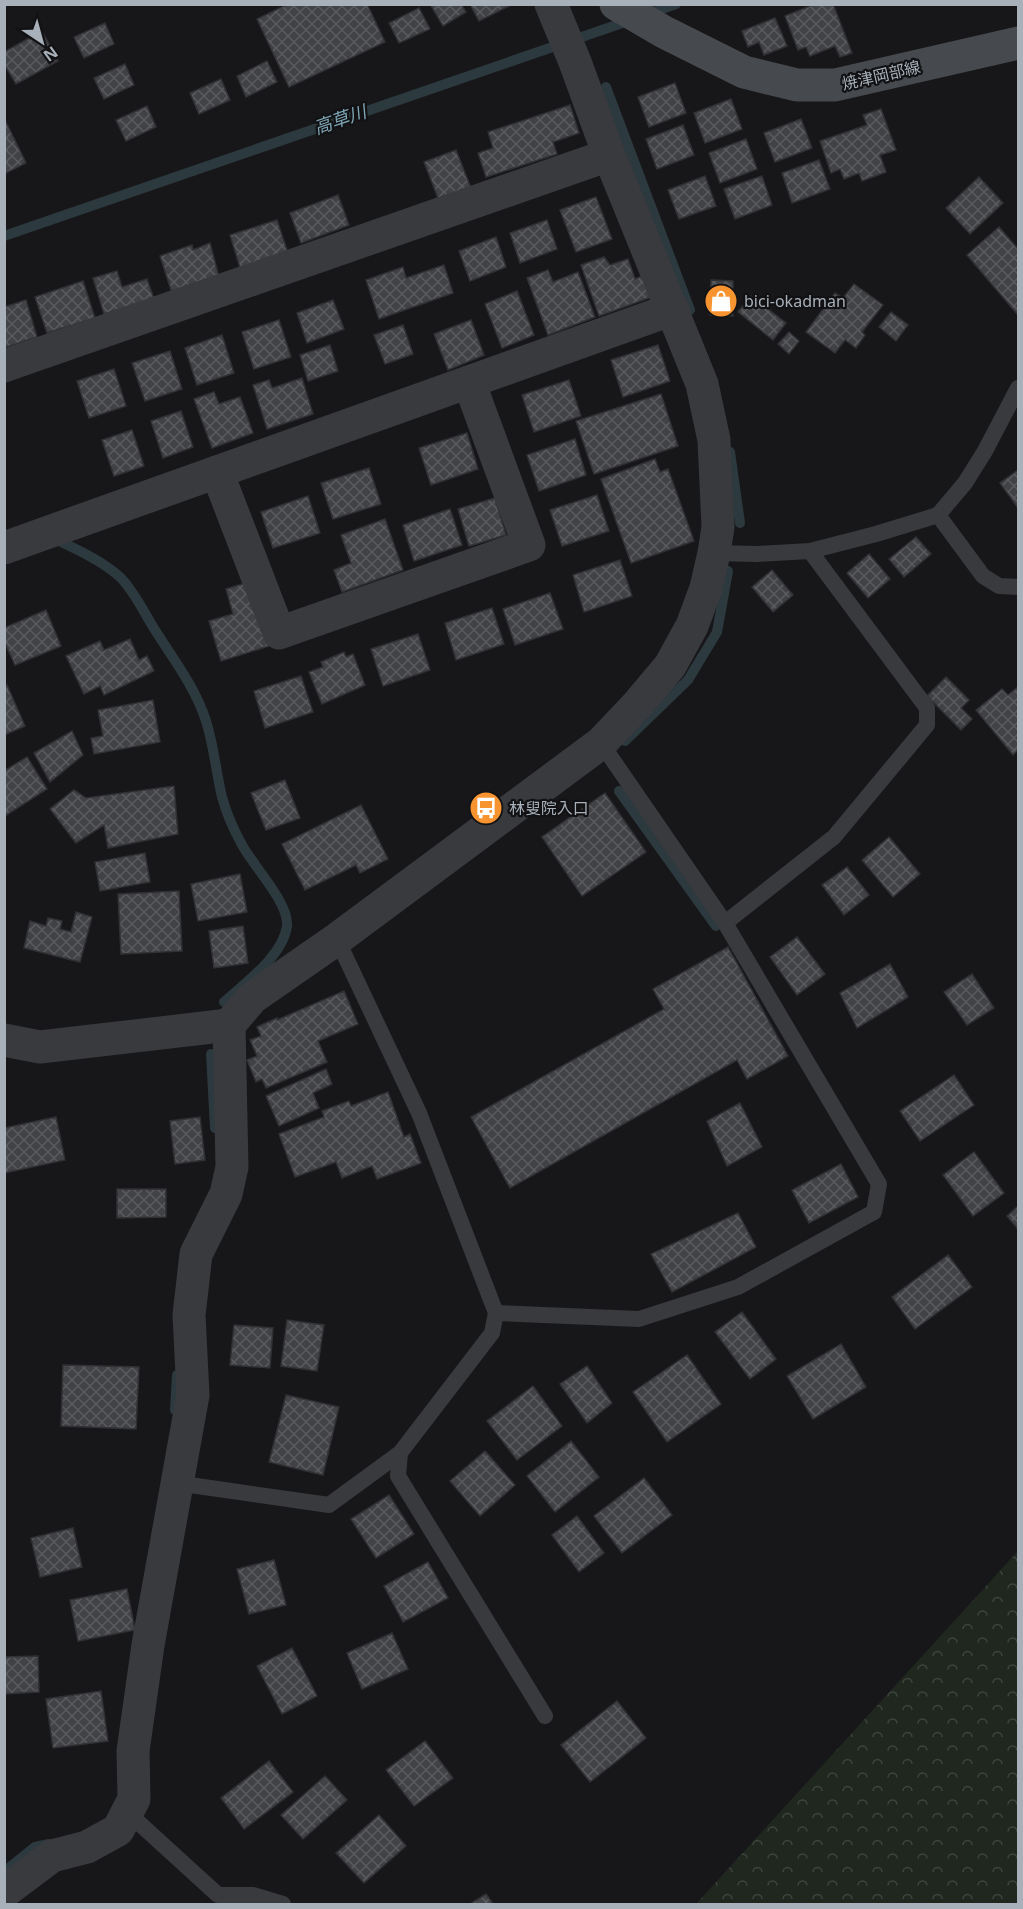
<svg xmlns="http://www.w3.org/2000/svg" width="1023" height="1909" viewBox="0 0 1023 1909" font-family="'Noto Sans','Noto Sans JP',sans-serif">
	<style>
		.forest { fill: url(#forest-crowns) }
		.lines { fill: none; stroke-linecap: round; stroke-linejoin: round }
		.stream { stroke: #2c393e; stroke-width: 10 }
		.building { fill: url(#building-cross-hatch); stroke: #313135; stroke-width: 1.5 }
		.lane { stroke: #383a3e; stroke-width: 16 }
		.street { stroke: #383a3e; stroke-width: 33 }
		.secondary { stroke: #46494e; stroke-width: 33 }
		.labels { text-anchor: middle; stroke-width: 4.5; stroke-linejoin: round; paint-order: stroke }
		.street-label { font-size: 16px; fill: #a8b0b9; stroke: #121214 }
		.poi-label { font-size: 16px; fill: #a8b0b9; stroke: #121214; text-anchor: start }
		.water-label { font-size: 18px; font-style: italic; fill: #7ea5b5; stroke: #121214 }
	</style>
	<defs>
		<pattern id="forest-crowns" width="20" height="18" patternUnits="userSpaceOnUse" patternTransform="scale(1.5)"><rect width="20" height="18" fill="#1f271f"/><path d="M2 6a3 3 0 1 1 6 0M12 15a3 3 0 1 1 6 0" fill="none" stroke="#3d443d"/></pattern>
		<pattern id="building-cross-hatch" width="8" height="8" patternUnits="userSpaceOnUse" patternTransform="scale(1.5)"><rect width="8" height="8" fill="#414246"/><path d="M0 0l8 8M0 8l8-8" fill="none" stroke="#5a5b5f"/></pattern>
	</defs>
	<rect width="100%" height="100%" fill="#171719"/>
	<polygon class="forest" points="1018,1551 1018,1904 696,1904"/>
	<g class="lines">
		<g class="stream">
			<polyline points="648,14 676,4"/>
			<polyline points="606,87 690,310"/>
			<polyline points="4,236 631,20"/>
			<polyline points="730,452 740,523"/>
			<path d="M53 538C76 549 101 560 120 577 135 592 144 613 155 630 174 660 195 687 206 721 214 746 216 772 222 797 226 812 234 830 241 843 252 865 289 902 287 926 283 956 245 983 224 1002"/>
			<polyline points="625,741 688,680 717,632 728,571"/>
			<polyline points="619,791 716,926"/>
			<polyline points="211,1054 215,1128"/>
			<polyline points="175,1410 177,1375"/>
			<polyline points="4,1872 35,1847 49,1844"/>
		</g>
	</g>
	<g class="building">
		<polygon points="288,4 367,4 385,42 289,87 257,19"/>
		<polygon points="430,4 461,4 466,12 443,26"/>
		<polygon points="470,4 509,4 509,6 479,21"/>
		<polygon points="815,4 833,4 852,53 840,57 835,46 810,56 806,47 798,50 785,16"/>
		<polygon points="419,8 430,29 399,43 389,23"/>
		<polygon points="775,18 787,46 764,55 759,42 748,47 742,31"/>
		<polygon points="105,23 114,44 84,58 74,37"/>
		<polygon points="42,31 58,61 16,84 4,64 4,52"/>
		<polygon points="267,61 277,82 246,97 237,76"/>
		<polygon points="125,64 134,85 104,99 94,78"/>
		<polygon points="221,79 230,100 199,114 190,93"/>
		<polygon points="675,83 686,113 649,127 638,97"/>
		<polygon points="731,99 742,129 705,143 694,113"/>
		<polygon points="570,105 579,133 553,142 557,154 486,177 478,153 493,148 488,132"/>
		<polygon points="147,106 156,127 126,141 116,120"/>
		<polygon points="881,109 896,150 880,155 886,172 862,181 859,173 844,179 840,169 831,173 820,141 867,125 863,115"/>
		<polygon points="4,118 26,163 4,174"/>
		<polygon points="801,119 812,148 775,162 764,133"/>
		<polygon points="683,125 694,155 657,169 646,139"/>
		<polygon points="746,139 757,169 720,183 709,153"/>
		<polygon points="456,150 473,193 441,206 424,162"/>
		<polygon points="819,160 830,189 792,203 782,173"/>
		<polygon points="705,176 716,206 679,219 668,190"/>
		<polygon points="762,176 772,205 735,219 724,189"/>
		<polygon points="979,177 1003,203 970,234 946,208"/>
		<polygon points="338,195 349,225 301,243 290,213"/>
		<polygon points="596,197 612,239 576,252 560,210"/>
		<polygon points="277,220 289,256 241,271 230,235"/>
		<polygon points="547,220 557,249 520,263 510,233"/>
		<polygon points="999,227 1018,249 1018,315 967,255"/>
		<polygon points="496,237 506,267 470,281 459,251"/>
		<polygon points="210,243 219,277 172,293 160,256 192,245 193,250"/>
		<polygon points="604,257 610,265 628,259 635,279 649,273 657,295 599,316 581,265"/>
		<polygon points="444,265 453,293 379,319 366,280 403,267 406,278"/>
		<polygon points="548,270 553,282 578,272 595,317 548,335 527,278"/>
		<polygon points="117,271 122,287 147,279 154,299 104,314 93,278"/>
		<polygon points="711,280 733,281 733,316 710,315"/>
		<polygon points="83,281 95,318 47,333 35,297"/>
		<polygon points="854,284 883,305 862,332 865,335 856,348 845,340 835,353 806,332 835,293 843,298"/>
		<polygon points="517,291 534,335 502,348 485,304"/>
		<polygon points="751,296 786,323 773,340 738,312"/>
		<polygon points="26,300 37,337 4,348 4,307"/>
		<polygon points="333,300 344,329 307,343 297,313"/>
		<polygon points="891,312 908,325 896,341 879,327"/>
		<polygon points="279,320 291,357 254,369 242,332"/>
		<polygon points="471,320 484,355 448,370 434,334"/>
		<polygon points="403,325 413,354 385,364 374,335"/>
		<polygon points="789,332 799,341 789,354 778,344"/>
		<polygon points="222,335 234,373 197,385 185,348"/>
		<polygon points="330,345 338,371 308,381 300,355"/>
		<polygon points="658,345 670,381 623,397 611,360"/>
		<polygon points="170,351 182,389 145,401 132,363"/>
		<polygon points="114,369 126,406 89,418 77,381"/>
		<polygon points="302,378 313,414 267,429 253,385 269,380 272,388"/>
		<polygon points="569,380 581,416 534,432 522,395"/>
		<polygon points="214,392 219,404 240,397 253,433 212,448 194,399"/>
		<polygon points="661,394 678,446 594,474 576,421"/>
		<polygon points="181,411 193,447 163,458 151,421"/>
		<polygon points="132,430 144,466 114,476 102,440"/>
		<polygon points="467,433 478,469 431,485 419,448"/>
		<polygon points="575,439 586,475 539,491 527,455"/>
		<polygon points="655,459 660,472 668,469 694,541 631,563 601,479"/>
		<polygon points="369,468 381,504 333,519 321,483"/>
		<polygon points="1018,470 1018,508 1000,483"/>
		<polygon points="597,495 609,531 562,546 550,510"/>
		<polygon points="308,496 320,533 273,548 261,512"/>
		<polygon points="495,498 506,535 469,546 458,509"/>
		<polygon points="450,509 462,545 414,561 403,525"/>
		<polygon points="385,519 403,570 342,592 334,570 351,563 341,535"/>
		<polygon points="916,537 931,554 904,577 889,559"/>
		<polygon points="869,554 890,579 868,598 847,573"/>
		<polygon points="620,560 632,596 584,612 573,575"/>
		<polygon points="772,570 793,595 773,612 752,587"/>
		<polygon points="249,582 269,646 221,661 209,621 233,614 226,589"/>
		<polygon points="550,593 563,629 515,645 503,609"/>
		<polygon points="492,608 504,644 456,660 445,623"/>
		<polygon points="46,610 61,646 15,665 4,641 4,628"/>
		<polygon points="418,634 430,670 383,686 371,649"/>
		<polygon points="130,639 139,660 147,656 154,671 104,695 100,686 84,694 66,656 100,641 104,650"/>
		<polygon points="344,652 346,657 353,654 365,685 322,704 309,672 323,667 321,662"/>
		<polygon points="301,676 313,712 265,728 254,691"/>
		<polygon points="946,677 969,700 961,708 972,719 961,730 927,696"/>
		<polygon points="7,685 25,726 4,735 4,686"/>
		<polygon points="1018,687 1018,750 1013,755 976,710 1002,689 1008,695"/>
		<polygon points="153,700 160,742 94,754 91,738 103,736 98,710"/>
		<polygon points="72,731 83,755 50,782 34,753"/>
		<polygon points="27,757 47,789 5,816 4,771"/>
		<polygon points="285,780 300,818 266,830 251,793"/>
		<polygon points="174,786 178,834 108,848 104,825 76,843 50,809 74,790 86,798"/>
		<polygon points="605,793 646,852 582,896 542,837"/>
		<polygon points="361,805 388,859 360,873 356,865 305,890 282,844"/>
		<polygon points="889,837 920,874 893,897 862,860"/>
		<polygon points="145,853 150,882 100,891 95,862"/>
		<polygon points="847,867 869,895 844,915 822,885"/>
		<polygon points="240,874 247,912 198,921 191,884"/>
		<polygon points="179,891 182,951 121,954 118,894"/>
		<polygon points="76,912 92,917 80,962 24,948 30,921 46,926 48,918 62,921 60,929 71,932"/>
		<polygon points="243,926 248,963 214,968 209,931"/>
		<polygon points="797,937 825,974 797,995 770,957"/>
		<polygon points="728,947 788,1056 747,1079 737,1060 510,1188 471,1117 664,1009 653,989"/>
		<polygon points="890,964 908,997 857,1028 840,993"/>
		<polygon points="972,974 994,1008 967,1025 944,992"/>
		<polygon points="344,991 358,1024 318,1041 327,1062 266,1088 262,1079 256,1082 247,1060 257,1056 250,1040 261,1036 257,1027 277,1018 277,1020"/>
		<polygon points="326,1069 332,1084 313,1093 319,1108 279,1126 266,1096"/>
		<polygon points="954,1075 974,1105 920,1141 900,1111"/>
		<polygon points="388,1092 404,1137 410,1134 421,1163 377,1179 372,1166 342,1178 336,1162 295,1177 279,1134 324,1117 322,1111 349,1101 351,1106"/>
		<polygon points="740,1103 762,1147 727,1166 707,1121"/>
		<polygon points="56,1117 65,1160 4,1173 4,1128"/>
		<polygon points="200,1117 205,1160 175,1164 170,1121"/>
		<polygon points="974,1152 1004,1193 973,1216 943,1175"/>
		<polygon points="841,1164 858,1197 809,1223 792,1190"/>
		<polygon points="117,1189 166,1189 166,1217 117,1218"/>
		<polygon points="1018,1206 1018,1229 1007,1216"/>
		<polygon points="738,1213 756,1247 672,1292 651,1254"/>
		<polygon points="948,1255 972,1287 915,1329 892,1297"/>
		<polygon points="742,1312 776,1359 750,1379 715,1332"/>
		<polygon points="287,1320 324,1325 317,1371 281,1366"/>
		<polygon points="234,1325 273,1328 270,1368 230,1365"/>
		<polygon points="841,1344 866,1387 813,1419 787,1376"/>
		<polygon points="687,1355 721,1404 667,1442 633,1392"/>
		<polygon points="63,1365 139,1367 136,1429 61,1426"/>
		<polygon points="587,1366 612,1403 587,1423 560,1384"/>
		<polygon points="533,1386 562,1426 517,1460 487,1421"/>
		<polygon points="286,1395 339,1407 323,1475 269,1462"/>
		<polygon points="571,1441 599,1477 555,1512 527,1476"/>
		<polygon points="485,1451 515,1485 480,1516 450,1481"/>
		<polygon points="644,1478 672,1515 622,1553 594,1516"/>
		<polygon points="389,1495 414,1534 376,1558 351,1519"/>
		<polygon points="577,1516 604,1553 579,1572 552,1535"/>
		<polygon points="73,1528 82,1567 40,1577 31,1538"/>
		<polygon points="274,1560 286,1605 249,1614 237,1569"/>
		<polygon points="428,1562 448,1598 403,1622 384,1586"/>
		<polygon points="127,1589 135,1630 78,1641 70,1600"/>
		<polygon points="392,1633 408,1669 362,1689 347,1653"/>
		<polygon points="292,1648 317,1696 282,1714 257,1666"/>
		<polygon points="38,1656 39,1692 4,1694 4,1657"/>
		<polygon points="101,1691 108,1741 53,1748 46,1699"/>
		<polygon points="617,1701 646,1738 590,1782 561,1745"/>
		<polygon points="425,1741 453,1778 414,1806 386,1770"/>
		<polygon points="269,1761 293,1792 244,1829 221,1798"/>
		<polygon points="325,1776 347,1800 303,1839 281,1815"/>
		<polygon points="379,1815 406,1846 364,1883 336,1853"/>
		<polygon points="486,1894 493,1904 470,1904"/>
	</g>
	<g class="lines">
		<g class="lane">
			<polyline points="938,515 983,576 999,586 1018,587"/>
			<polyline points="714,553 756,554 810,551 876,534 938,515 965,483 985,451 1018,388"/>
			<polyline points="725,923 834,837 927,725 927,708 810,551"/>
			<polyline points="337,939 419,1113 496,1313 492,1333 400,1453 398,1476 545,1716"/>
			<polyline points="496,1313 639,1319 738,1287 874,1212 879,1184 725,923 601,743"/>
			<polyline points="176,1483 329,1505 400,1453"/>
			<polyline points="127,1812 218,1895 253,1895 283,1904"/>
		</g>
		<g class="street">
			<polyline points="4,366 609,155"/>
			<polyline points="217,472 279,633 529,545 469,382"/>
			<polyline points="4,548 673,309"/>
			<polyline points="4,1040 40,1047 229,1025"/>
			<polyline points="4,1892 52,1856 87,1847 118,1830 134,1799 133,1751 148,1645 193,1395 189,1315 196,1254 226,1194 232,1167 229,1025 252,998 337,939 601,743 638,704 670,666 692,626 706,588 714,553 718,527 714,440 702,384 609,155 575,62 551,4"/>
		</g>
		<polyline class="secondary" points="616,4 664,32 744,72 797,85 835,85 1018,43"/>
	</g>
	<defs>
		<g id="shop-disc" transform="scale(1.725)"><circle r="9.5" fill="#f89430" stroke="#121214"/><path d="M-5-2.5h2.3a2.7 3.5 0 0 1 5.4 0H5L5.5 6h-11ZM-1.5-2.5h3a1.5 2.3 0 0 0-3 0Z" fill="#fff"/></g>
		<g id="bus-disc" transform="scale(1.725)"><circle r="9.5" fill="#f89430" stroke="#121214"/><path d="M-5-6H5V4H4V6H2V4H-2V6H-4V4H-5ZM-3.5-4V0h7V-4ZM-3.5 1.2v1.5H-2V1.2ZM2 1.2v1.5H3.5V1.2Z" fill="#fff"/></g>
	</defs>
	<g fill-rule="evenodd">
		<use href="#shop-disc" x="721" y="301"/>
		<use href="#bus-disc" x="486" y="808"/>
	</g>
	<g class="labels">
		<g class="street-label">
			<text transform="translate(881 75) rotate(-13)" y="6">焼津岡部線</text>
		</g>
		<g class="poi-label">
			<text x="744" y="307">bici-okadman</text>
			<text x="509" y="814">林叟院入口</text>
		</g>
		<g class="water-label">
			<text transform="translate(340 120) rotate(-19)" y="6">高草川</text>
		</g>
	</g>
	<rect width="1023" height="1909" fill="none" stroke="#a8b0b9" stroke-width="12"/>
	<g transform="translate(42 42) rotate(144)" stroke="#121214" stroke-width="4.5" paint-order="stroke">
	<path d="M0-4.5L10 22L0 15L-10 22Z" fill="#a8b0b9"/>
	<text y="-9" font-size="16" font-weight="bold" text-anchor="middle" fill="#a8b0b9">N</text>
	</g>
</svg>
